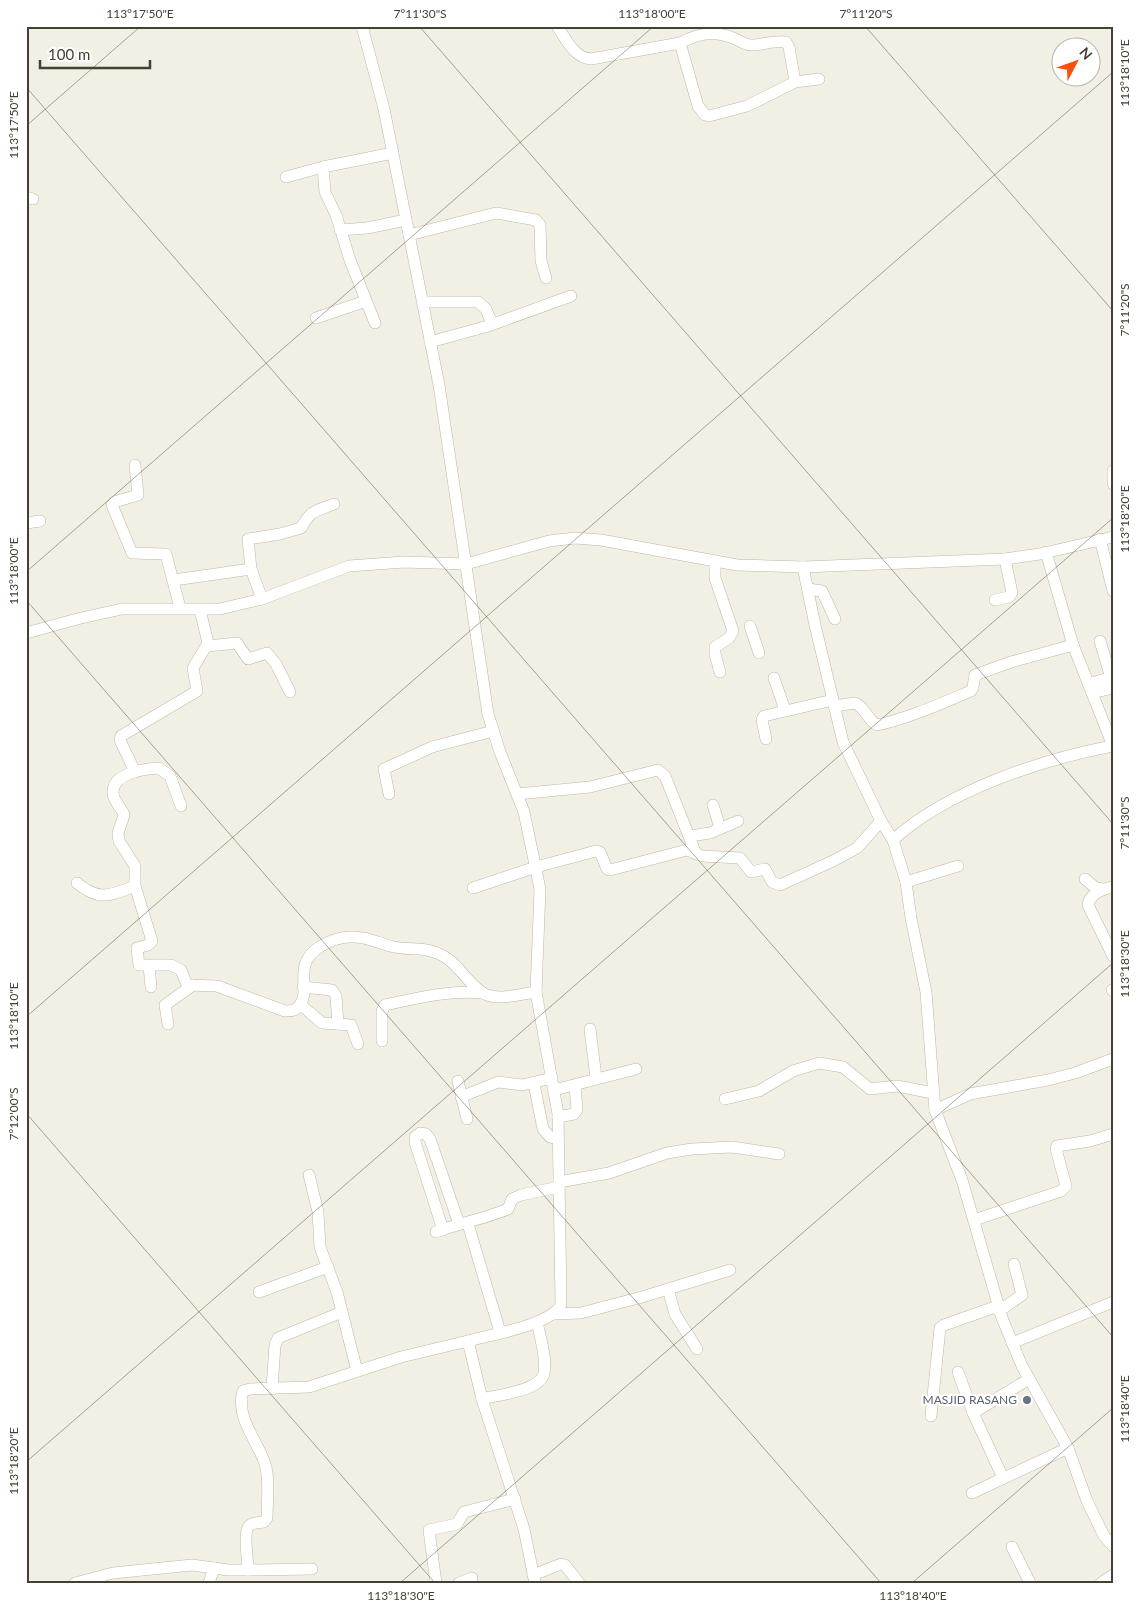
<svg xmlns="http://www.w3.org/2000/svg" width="1139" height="1609" viewBox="0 0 1139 1609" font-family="Lato,sans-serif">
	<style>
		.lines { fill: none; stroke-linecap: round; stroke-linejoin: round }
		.minor-casing { stroke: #beb8a6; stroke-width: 12 }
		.minor { stroke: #fff; stroke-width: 11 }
		.ticks { fill: none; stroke: #444034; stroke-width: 1; stroke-opacity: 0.45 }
		.worship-dot { fill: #6b7280; stroke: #fff; stroke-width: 2 }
		.labels { text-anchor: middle; stroke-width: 4.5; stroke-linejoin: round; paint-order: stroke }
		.worship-label { font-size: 12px; fill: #5b616d; stroke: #fff; text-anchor: end }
		.neatline { fill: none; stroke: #444034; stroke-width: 2 }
		.ticks-label { font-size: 12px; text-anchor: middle; fill: #444034 }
	</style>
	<rect width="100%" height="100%" fill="#f2f0e4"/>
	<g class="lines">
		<g class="minor-casing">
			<g id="minor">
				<path d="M362 26 384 109 439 385 488 714 500 752 524 812 540 889 536 992 558 1114 561 1304C553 1325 489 1335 468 1341L482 1399 524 1529 535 1583"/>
				<path d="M557 26C566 39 574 58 591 59L680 43 698 106 705 115 709 116 747 106 795 82 819 79"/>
				<path d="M680 43C697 34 714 30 733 38 739 40 744 45 751 45 763 45 774 40 786 42L789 47 795 82"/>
				<polyline points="323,167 325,192 336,215 350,260 375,323"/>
				<polyline points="286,177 323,167 393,153"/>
				<polyline points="26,197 33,199"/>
				<polyline points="340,230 367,228 406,220"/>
				<polyline points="409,235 496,213 536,220 540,225 541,261 546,278"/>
				<polyline points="423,302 478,302 486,309 492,324"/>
				<polyline points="316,318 366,301"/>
				<polyline points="430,342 488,326 571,296"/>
				<polyline points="135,465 138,495 114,502 112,505 132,553 166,554 180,608"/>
				<polyline points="1113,471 1113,484"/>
				<polyline points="26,523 40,521"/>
				<polyline points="1100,539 1113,591"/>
				<polyline points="1046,552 1073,645 1113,746"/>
				<polyline points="715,561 715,578 733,631 729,638 715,647 715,654 720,672"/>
				<polyline points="803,567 815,625 843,742 881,821 893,840 906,882 911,918 926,992 935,1110 962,1180 1002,1318 1022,1366 1068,1448 1087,1501 1104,1536 1113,1546"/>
				<polyline points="174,580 251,569"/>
				<polyline points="808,589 822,591 835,619"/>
				<path d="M262 599 251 569 248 539 280 534 301 528C312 509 314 512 334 504"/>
				<polyline points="995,600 1009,597 1012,593 1005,559"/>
				<polyline points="750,626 759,653"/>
				<polyline points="26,633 81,618 122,609 220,609 262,599 349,566 404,562 466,564 549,541 575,538 601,540 737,565 803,567 1005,559 1040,554 1113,537"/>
				<polyline points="1100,641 1111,678"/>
				<polyline points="207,646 237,643 248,659 267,653 276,664 290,692"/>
				<polyline points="774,678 785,710"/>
				<polyline points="1088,684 1113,677"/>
				<polyline points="1092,693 1113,688"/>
				<path d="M834 706 855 703C866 708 867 720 877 725 909 718 940 704 971 691L973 687 975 675 1011 662 1073 645"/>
				<polyline points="766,739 762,720 764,716 833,700"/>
				<polyline points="135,772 120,740 121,736 197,691 193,668 208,643 200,610"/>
				<polyline points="389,794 384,769 432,747 493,731"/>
				<polyline points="517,794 590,787 658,770 665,776 696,854"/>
				<polyline points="713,805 720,828"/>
				<path d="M181 806 170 776 159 768C144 769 111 773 113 794 114 802 122 808 124 815L118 833 119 841 135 866V886L152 941 148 945 137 948 139 965H171L181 970 187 985 217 986 285 1011C291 1011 295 1011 299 1006 313 990 290 965 321 946 330 941 339 937 350 937 365 936 376 942 390 946 411 952 427 944 448 959 461 968 472 989 487 995 501 1000 521 994 536 992"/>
				<polyline points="690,836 710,833 738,821"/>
				<path d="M893 840C948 790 1041 760 1112 746"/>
				<polyline points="1085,879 1096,888 1103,889"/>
				<polyline points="906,882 958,866"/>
				<path d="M77 883C100 902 110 895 135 886"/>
				<path d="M1113 887C1102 889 1090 894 1088 905L1113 956"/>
				<polyline points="473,888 536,867 596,851 600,852 607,869 610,870 687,850 702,856 740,858 751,872 765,869 772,882 780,885 833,861 857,848 881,821"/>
				<polyline points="149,966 151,987"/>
				<polyline points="303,987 332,990 336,996 338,1024"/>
				<polyline points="1112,990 1113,991"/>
				<polyline points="301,1005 322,1023 351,1025 358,1044"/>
				<polyline points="168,1024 165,1005 193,985"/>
				<polyline points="590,1029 596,1078"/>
				<path d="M382 1041V1011L385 1005C418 998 448 990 483 993"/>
				<polyline points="458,1081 467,1119"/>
				<polyline points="534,1084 543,1129 550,1137 558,1139"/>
				<polyline points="554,1090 636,1069"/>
				<polyline points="461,1097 498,1082 522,1085 552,1078"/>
				<polyline points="725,1099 759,1091 793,1071 819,1063 843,1067 870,1089 897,1086 933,1093"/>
				<polyline points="935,1110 970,1094 1048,1080 1075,1073 1113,1059"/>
				<polyline points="558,1117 574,1114 577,1110 575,1086"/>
				<polyline points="309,1175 318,1212 320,1247 337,1292 357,1371"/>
				<polyline points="559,1182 609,1173 667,1153 692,1149 732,1147 779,1154"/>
				<polyline points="974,1220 1061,1191 1066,1186 1056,1149 1057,1146 1090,1141 1113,1134"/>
				<polyline points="468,1224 500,1332"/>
				<polyline points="443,1230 415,1142 415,1137 420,1133 426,1134 430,1139 459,1224"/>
				<path d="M436 1232C460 1223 484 1219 508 1209L512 1199 521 1195 559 1187"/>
				<polyline points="668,1289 675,1314 697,1349"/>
				<polyline points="259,1292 328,1267"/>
				<polyline points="999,1311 1022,1295 1014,1264"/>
				<polyline points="553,1314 581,1313 642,1297 730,1270"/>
				<polyline points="1012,1343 1113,1302"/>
				<polyline points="958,1372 973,1413 1003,1478"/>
				<polyline points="272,1389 275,1345 278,1338 342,1312"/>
				<path d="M482 1399C497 1395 541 1391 544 1373 547 1358 540 1337 537 1322"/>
				<polyline points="973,1413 1029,1379"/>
				<polyline points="931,1416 940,1328 944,1325 998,1306"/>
				<polyline points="972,1493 1068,1448"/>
				<polyline points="1012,1547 1030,1583"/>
				<polyline points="248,1570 312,1569"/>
				<polyline points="533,1575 561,1564 565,1565 579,1583"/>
				<path d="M75 1583 113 1573 192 1565 228 1570H248C248 1561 243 1532 249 1526 252 1522 259 1523 264 1522L267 1518C267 1502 270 1480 265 1464 258 1441 235 1418 243 1391L250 1389 309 1387 401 1357 468 1341"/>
				<polyline points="209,1583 214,1568"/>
				<polyline points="436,1583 429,1530 457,1524 464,1512 515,1499"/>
				<polyline points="459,1583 472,1578"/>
				<polyline points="1101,1583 1113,1575"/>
			</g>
		</g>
		<use href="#minor" class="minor"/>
	</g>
	<path class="ticks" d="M419 26 1113 824M865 26 1113 311M26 87 1113 1337M26 126 141 26M26 572 654 26M26 600 881 1583M26 1017 1113 72M26 1113 435 1583M26 1462 1113 518M400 1583 1113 963M912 1583 1113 1408"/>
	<circle class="worship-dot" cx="1027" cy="1400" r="5"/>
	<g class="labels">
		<g class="worship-label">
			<text x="1017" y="1404">MASJID RASANG</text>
		</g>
	</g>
	<rect width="1139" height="1609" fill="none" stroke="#ffffff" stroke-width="55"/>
	<g transform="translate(1076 62) rotate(49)"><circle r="24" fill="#ffffff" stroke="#b4b3ae"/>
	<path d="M0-4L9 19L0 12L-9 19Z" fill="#fd5010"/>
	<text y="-8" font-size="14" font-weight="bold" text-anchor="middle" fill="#444034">N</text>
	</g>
	<path d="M40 60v8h110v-8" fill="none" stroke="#444034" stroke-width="2.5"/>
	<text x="48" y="60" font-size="15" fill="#444034" stroke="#ffffff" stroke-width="4" paint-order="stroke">100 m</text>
	<rect x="28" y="28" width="1084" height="1554" class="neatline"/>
	<g class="ticks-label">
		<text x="140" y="18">113°17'50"E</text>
		<text x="420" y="18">7°11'30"S</text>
		<text x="652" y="18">113°18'00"E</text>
		<text x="866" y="18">7°11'20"S</text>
		<text transform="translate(1125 73) rotate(-90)" y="4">113°18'10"E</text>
		<text transform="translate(14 125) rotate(-90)" y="4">113°17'50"E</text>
		<text transform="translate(1125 310) rotate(-90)" y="4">7°11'20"S</text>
		<text transform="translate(1125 519) rotate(-90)" y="4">113°18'20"E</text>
		<text transform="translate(14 571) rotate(-90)" y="4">113°18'00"E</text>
		<text transform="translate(1125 823) rotate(-90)" y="4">7°11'30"S</text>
		<text transform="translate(1125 964) rotate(-90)" y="4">113°18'30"E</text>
		<text transform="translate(14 1016) rotate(-90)" y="4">113°18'10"E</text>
		<text transform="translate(14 1114) rotate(-90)" y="4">7°12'00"S</text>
		<text transform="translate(1125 1409) rotate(-90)" y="4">113°18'40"E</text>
		<text transform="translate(14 1461) rotate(-90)" y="4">113°18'20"E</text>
		<text x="401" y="1600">113°18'30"E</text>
		<text x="913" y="1600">113°18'40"E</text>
	</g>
</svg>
